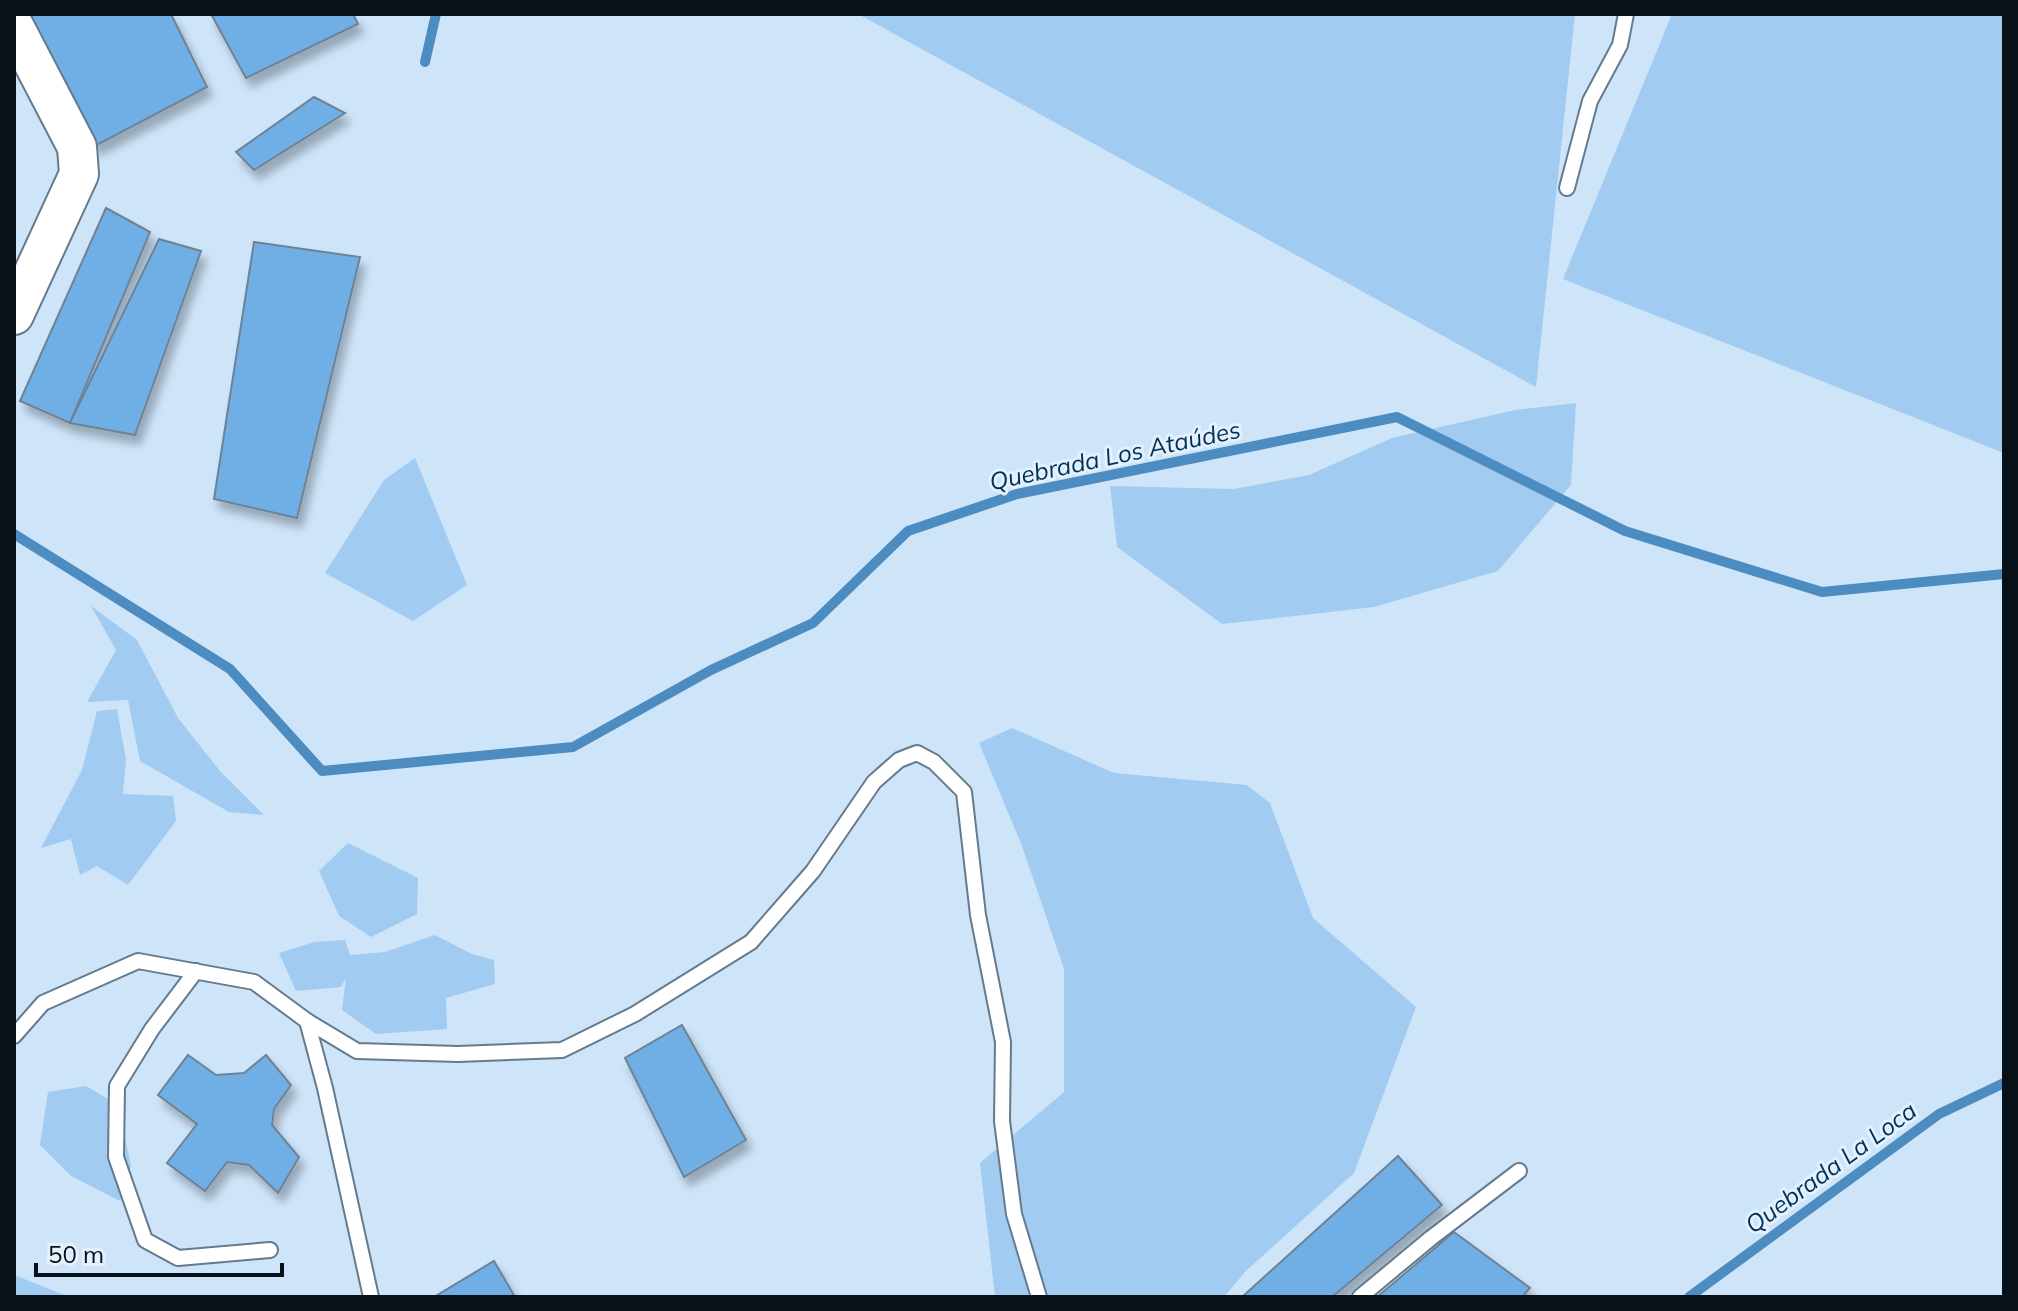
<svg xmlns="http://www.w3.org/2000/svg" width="2018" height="1311" viewBox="0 0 2018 1311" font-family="Mulish,sans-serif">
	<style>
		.green { fill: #a2cbf1 }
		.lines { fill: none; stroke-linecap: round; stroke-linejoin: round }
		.stream { stroke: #4d8cc0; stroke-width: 10 }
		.building { fill: #70afe6; stroke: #6e8295; stroke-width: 2; filter: url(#shadow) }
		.service-casing { stroke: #657a8c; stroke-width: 18 }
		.tertiary-casing { stroke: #657a8c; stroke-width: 42 }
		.service { stroke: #fff; stroke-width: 14 }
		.tertiary { stroke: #fff; stroke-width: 38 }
		.labels { text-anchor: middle; stroke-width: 6; stroke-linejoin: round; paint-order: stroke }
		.water-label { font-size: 24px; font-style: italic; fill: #003154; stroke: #e3f0fd }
	</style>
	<defs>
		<filter id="shadow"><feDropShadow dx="5" dy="9" stdDeviation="4" flood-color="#0004"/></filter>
	</defs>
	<rect width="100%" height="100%" fill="#cee4f9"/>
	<g class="green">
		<polygon points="858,14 1575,14 1536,387"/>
		<polygon points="1672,14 2004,14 2004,453 1563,279"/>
		<polygon points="1576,403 1571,485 1498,571 1374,607 1222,624 1117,547 1110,486 1234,489 1309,475 1392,438 1515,410"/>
		<polygon points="415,458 467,585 413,621 325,573 384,480"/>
		<polygon points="91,606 137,640 178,718 220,771 264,815 229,812 140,761 128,700 87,702 116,650"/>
		<polygon points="117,709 126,760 123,794 173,796 176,821 128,885 97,866 80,875 71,839 41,848 82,770 97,711"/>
		<polygon points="1012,728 1114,773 1247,785 1270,803 1313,918 1416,1007 1354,1173 1245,1272 1224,1297 995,1296 980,1163 1064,1092 1064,969 1022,846 979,743"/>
		<polygon points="348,843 418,878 417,914 371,937 339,916 319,871"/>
		<polygon points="435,935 472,954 494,960 495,984 446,998 447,1029 376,1034 342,1010 346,978 341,987 296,991 279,953 314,942 345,940 350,955 385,952"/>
		<polygon points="86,1086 118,1105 131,1166 120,1201 71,1176 40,1145 48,1092"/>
		<polygon points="14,1275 70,1297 14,1297"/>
	</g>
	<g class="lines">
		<g class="stream">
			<polyline points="425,62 436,14"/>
			<polyline points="14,534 230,669 322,771 573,747 711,670 813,623 908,531 1017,494 1397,417 1625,531 1822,592 2004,574"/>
			<polyline points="1689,1297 1939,1114 2004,1083"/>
		</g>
	</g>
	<g class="building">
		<polygon points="30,14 171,14 207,87 95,146"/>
		<polygon points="211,14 353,14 358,24 246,78"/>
		<polygon points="314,97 345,113 254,170 236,152"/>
		<polygon points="106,208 150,232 70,423 20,401"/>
		<polygon points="159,239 201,251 135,435 70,423"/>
		<polygon points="254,242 360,257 297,518 214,499"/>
		<polygon points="682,1025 746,1140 684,1177 625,1058"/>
		<polygon points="188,1055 216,1075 244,1073 266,1055 291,1085 274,1109 272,1125 299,1157 278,1193 249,1165 227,1162 205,1191 167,1163 197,1124 158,1095"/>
		<polygon points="1398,1156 1442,1205 1332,1297 1242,1297"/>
		<polygon points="1454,1232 1530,1288 1522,1297 1377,1297"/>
		<polygon points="494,1261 515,1297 434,1297"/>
	</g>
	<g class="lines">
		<g class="service-casing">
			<g id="service">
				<polyline points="1567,188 1590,101 1620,45 1626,14"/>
				<polyline points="196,971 152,1029 117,1086 116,1157 145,1240 178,1258 270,1250"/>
				<polyline points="307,1021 357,1051 458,1054 562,1050 635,1014 751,942 813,871 874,782 899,760 917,753 934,762 964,792 978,915 1003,1042 1002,1121 1014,1214 1039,1297"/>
				<polyline points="14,1036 43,1003 138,961 254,982 307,1021 325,1088 371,1297"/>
				<polyline points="1360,1297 1431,1238 1519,1171"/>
			</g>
		</g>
		<g class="tertiary-casing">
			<polyline id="tertiary" points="14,26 77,147 79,174 14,315"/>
		</g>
		<use href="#service" class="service"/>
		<use href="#tertiary" class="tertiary"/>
	</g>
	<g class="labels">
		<g class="water-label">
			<text transform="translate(1115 456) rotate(-12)" y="8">Quebrada Los Ataúdes</text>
			<text transform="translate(1831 1168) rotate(-36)" y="8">Quebrada La Loca</text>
		</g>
	</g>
	<rect width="2018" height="1311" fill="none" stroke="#091118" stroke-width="32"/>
	<path d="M36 1263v12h246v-12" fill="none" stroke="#091118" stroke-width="4"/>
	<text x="48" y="1263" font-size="24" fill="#091118" stroke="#e3f0fd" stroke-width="6" paint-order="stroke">50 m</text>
</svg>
